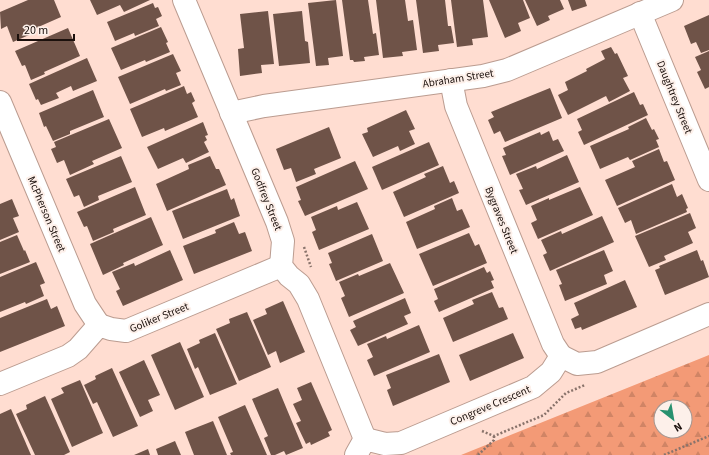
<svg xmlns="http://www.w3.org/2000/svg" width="709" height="455" viewBox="0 0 709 455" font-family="'Source Sans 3',sans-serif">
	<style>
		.forest { fill: url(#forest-firs); fill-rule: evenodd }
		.building { fill: #6f5348 }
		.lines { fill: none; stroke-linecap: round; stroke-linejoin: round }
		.minor-casing { stroke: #bb9c90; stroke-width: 24 }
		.path { stroke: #89736b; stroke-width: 2.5; stroke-dasharray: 2 2; stroke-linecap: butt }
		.minor { stroke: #fff; stroke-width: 22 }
		.labels { text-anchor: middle; stroke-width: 4; stroke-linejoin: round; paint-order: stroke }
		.street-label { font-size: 11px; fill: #1b100c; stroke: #fdf0ea }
	</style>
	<defs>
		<pattern id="forest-firs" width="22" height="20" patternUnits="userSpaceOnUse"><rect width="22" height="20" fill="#f39a76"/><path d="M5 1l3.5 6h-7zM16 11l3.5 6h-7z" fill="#d08465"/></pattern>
	</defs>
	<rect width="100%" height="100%" fill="#ffddd1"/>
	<path class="forest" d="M709 355V455H461ZM661 407H685V431H661Z"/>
	<g class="building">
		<polygon points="28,0 54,0 61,17 27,32 29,35 13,42 7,26 1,29 0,12"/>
		<polygon points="90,0 150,0 124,12 120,5 97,15"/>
		<polygon points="336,0 343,56 328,58 329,65 316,66 308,3"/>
		<polygon points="342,0 368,0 373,34 376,33 379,55 364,57 365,61 354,62 353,60 350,60"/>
		<polygon points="376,0 405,0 408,21 413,20 417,50 402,52 403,56 383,58"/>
		<polygon points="416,0 445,0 448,26 451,26 454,43 438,45 439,51 423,53"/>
		<polygon points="451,0 483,0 488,37 472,39 473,45 457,47"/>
		<polygon points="489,0 523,0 530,18 518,23 521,31 505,38"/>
		<polygon points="525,0 560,0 564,9 548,16 550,20 537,26"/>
		<polygon points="568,0 585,0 587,6 572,11"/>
		<polygon points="153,3 155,8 158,7 162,16 156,19 159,26 135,36 134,33 115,41 107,22"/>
		<polygon points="268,11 274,64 261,65 262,73 240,76 238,49 244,48 240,14"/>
		<polygon points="302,11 305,41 308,42 310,63 279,66 273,14"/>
		<polygon points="709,15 709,50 701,53 696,42 691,44 684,26"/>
		<polygon points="161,27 168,42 166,43 170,52 146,62 145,60 121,70 111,48"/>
		<polygon points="68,28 80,56 44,72 45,74 31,80 25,65 22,66 15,51"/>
		<polygon points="611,47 615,54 617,53 628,76 623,78 630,91 609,102 606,96 568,115 558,95 568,90 565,82 587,71 586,69 605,59 601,51"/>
		<polygon points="709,51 709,87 705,89 697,72 701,70 695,57"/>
		<polygon points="173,54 181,71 176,73 181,85 166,91 165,89 130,104 118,77"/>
		<polygon points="87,58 97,81 73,91 71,86 56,93 59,98 41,105 38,99 36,100 29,84"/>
		<polygon points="184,86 187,94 191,92 195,101 192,103 198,117 165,131 164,128 142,137 130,109"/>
		<polygon points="550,88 562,118 505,142 500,131 494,134 488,120 494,117 491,112"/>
		<polygon points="93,90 104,117 70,131 70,134 53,141 46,126 44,127 39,113"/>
		<polygon points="634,92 640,105 643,104 648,115 584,145 578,132 582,130 577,119"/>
		<polygon points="406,110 415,129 409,131 415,144 400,151 398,146 373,157 362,134 368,132 367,128"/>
		<polygon points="646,118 652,130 654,129 659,139 656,140 659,147 630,160 628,157 600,169 590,146 629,129 628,127"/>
		<polygon points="109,119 122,148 92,161 94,164 70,175 64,160 57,163 51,149 56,147 54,142"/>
		<polygon points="203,122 208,135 205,136 207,140 204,142 209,152 186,163 183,158 158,169 147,147"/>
		<polygon points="329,127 341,158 314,169 316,174 296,182 291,168 284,170 276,149"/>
		<polygon points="549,131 553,141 558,139 564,151 510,175 502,156 506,155 503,148 540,132 541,135"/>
		<polygon points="429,142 439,165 382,190 372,167"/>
		<polygon points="659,149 664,162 667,161 675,180 617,206 605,180 635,167 632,161"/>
		<polygon points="567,155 579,182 526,205 519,190 523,189 516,174 536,166 537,169"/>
		<polygon points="121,156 132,182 98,196 99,200 84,207 79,195 74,197 66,179"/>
		<polygon points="210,156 216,169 219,169 226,185 167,211 156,184 189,169 188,165"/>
		<polygon points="355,161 368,189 305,216 298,201 301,200 296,187"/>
		<polygon points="443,166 450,183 454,181 459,193 404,217 393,192 426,177 424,174"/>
		<polygon points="672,184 677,197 682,194 688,208 686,209 687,212 636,234 631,220 625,223 618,208"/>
		<polygon points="135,187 146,215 113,229 114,232 93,241 87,226 84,227 77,212"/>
		<polygon points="580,187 593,215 538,239 531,223 537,220 531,206 549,198 549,200"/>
		<polygon points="227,189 231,200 234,198 240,216 183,239 172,211"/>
		<polygon points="452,198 457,211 462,209 470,227 417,249 406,222 435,209 434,206"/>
		<polygon points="12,199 19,216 13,218 19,232 0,240 0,204"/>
		<polygon points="357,202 369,229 319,250 312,232 316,230 311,217 337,206 338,210"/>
		<polygon points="690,213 696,228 688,232 693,243 664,256 666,260 649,267 635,236"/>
		<polygon points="602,216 614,242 550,271 543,255 547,253 541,240 561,231 562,234"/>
		<polygon points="151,217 163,245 123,263 124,265 103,275 90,244"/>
		<polygon points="234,222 239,234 245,232 252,251 194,274 183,246 216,233 215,230"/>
		<polygon points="469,233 475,246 479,244 487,263 433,286 419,254"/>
		<polygon points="372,234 383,261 336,281 329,264 332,263 328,253"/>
		<polygon points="17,235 24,251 25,250 30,262 0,274 0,242"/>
		<polygon points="170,250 183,280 123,306 116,291 120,289 112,272 134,263 135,266"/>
		<polygon points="604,250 613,271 604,275 607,284 565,301 559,285 562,284 556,270"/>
		<polygon points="697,250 701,261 703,260 709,277 665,295 655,270 660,268 659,266"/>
		<polygon points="36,262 45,283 40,285 44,296 26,304 25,302 0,312 0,277"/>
		<polygon points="390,263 404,293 349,317 341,298 345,296 339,282 358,274 359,276"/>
		<polygon points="484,267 487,273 490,271 494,280 491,281 494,288 439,312 434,301 438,299 434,289"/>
		<polygon points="625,280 637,307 582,330 581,327 575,329 571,319 579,315 574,303"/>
		<polygon points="492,292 499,308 503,307 508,319 453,342 443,318 474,304 472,300"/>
		<polygon points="405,298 411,313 404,316 408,324 358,346 350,330 356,327 353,321"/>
		<polygon points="47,299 51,309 57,306 65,326 0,352 0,318"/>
		<polygon points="283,301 305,352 280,363 276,351 268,355 253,320 267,314 265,309"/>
		<polygon points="247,312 271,367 239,381 216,329 230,323 229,319"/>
		<polygon points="419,325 430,352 374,376 367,360 373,357 367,344 386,336 387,339"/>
		<polygon points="215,333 237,384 210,395 198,367 195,369 187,349 200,343 199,340"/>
		<polygon points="513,333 524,358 470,381 459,355"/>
		<polygon points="180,342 204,397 175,410 151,355"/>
		<polygon points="439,354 450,382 393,406 387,390 391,388 386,375"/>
		<polygon points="144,360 160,395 148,400 153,411 140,417 119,372"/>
		<polygon points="112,368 138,426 113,437 97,402 93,404 84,385 96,379 95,376"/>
		<polygon points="80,380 103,433 72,447 51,399 64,393 61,388"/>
		<polygon points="311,382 332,430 328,432 330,436 311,445 310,442 306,444 296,423 301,421 293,404 302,400 297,388"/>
		<polygon points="278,388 303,448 286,455 284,451 275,455 271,455 264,438 268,436 252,399"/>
		<polygon points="45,396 70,452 64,455 35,455 16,414 27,409 26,405"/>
		<polygon points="245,405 267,455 231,455 230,453 233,452 218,417"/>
		<polygon points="11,409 31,455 0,455 0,414"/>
		<polygon points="213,421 227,455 194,455 185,432"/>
		<polygon points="175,441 181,455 158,455 156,449"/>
		<polygon points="148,449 150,455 134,455"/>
	</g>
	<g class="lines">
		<g class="minor-casing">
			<g id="minor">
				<polyline points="184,0 277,222 283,241 281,266 289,276 299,284 308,299 365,439"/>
				<polyline points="640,13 709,180"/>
				<polyline points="451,80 456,106 553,344 561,356"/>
				<polyline points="0,102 85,304 99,325"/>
				<polyline points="231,113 264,106 483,76 507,70 672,0"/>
				<polyline points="0,384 68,356 78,349 99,325 111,329 126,331 281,266"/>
				<polyline points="356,455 365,439 385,444 401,443 533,387 551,372 561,356 577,364 597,362 709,314"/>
			</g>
		</g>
		<g class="path">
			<polyline points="304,247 311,267"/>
			<polyline points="482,431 494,436 544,415 566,393 585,385"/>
			<polyline points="478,455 494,440 494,436"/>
			<polyline points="664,455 709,436"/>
		</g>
		<use href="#minor" class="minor"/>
	</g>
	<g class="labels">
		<g class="street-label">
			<text transform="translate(458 78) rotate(-9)" y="4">Abraham Street</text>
			<text transform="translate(675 97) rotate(68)" y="4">Daughtrey Street</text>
			<text transform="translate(267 199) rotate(68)" y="4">Godfrey Street</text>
			<text transform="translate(47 214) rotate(67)" y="4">McPherson Street</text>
			<text transform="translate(502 220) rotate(68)" y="4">Bygraves Street</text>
			<text transform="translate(159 317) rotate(-22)" y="4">Goliker Street</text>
			<text transform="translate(490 405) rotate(-23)" y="4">Congreve Crescent</text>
		</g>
	</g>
	<g transform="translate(673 419) rotate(149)"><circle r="19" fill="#fdf0ea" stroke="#a39691"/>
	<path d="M0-3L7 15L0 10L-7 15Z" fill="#28916f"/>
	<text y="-6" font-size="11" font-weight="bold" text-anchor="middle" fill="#1b100c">N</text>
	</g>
	<path d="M18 34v6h56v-6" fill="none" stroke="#1b100c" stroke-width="2"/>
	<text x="24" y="34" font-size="12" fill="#1b100c" stroke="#fdf0ea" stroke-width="3" paint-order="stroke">20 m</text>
</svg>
